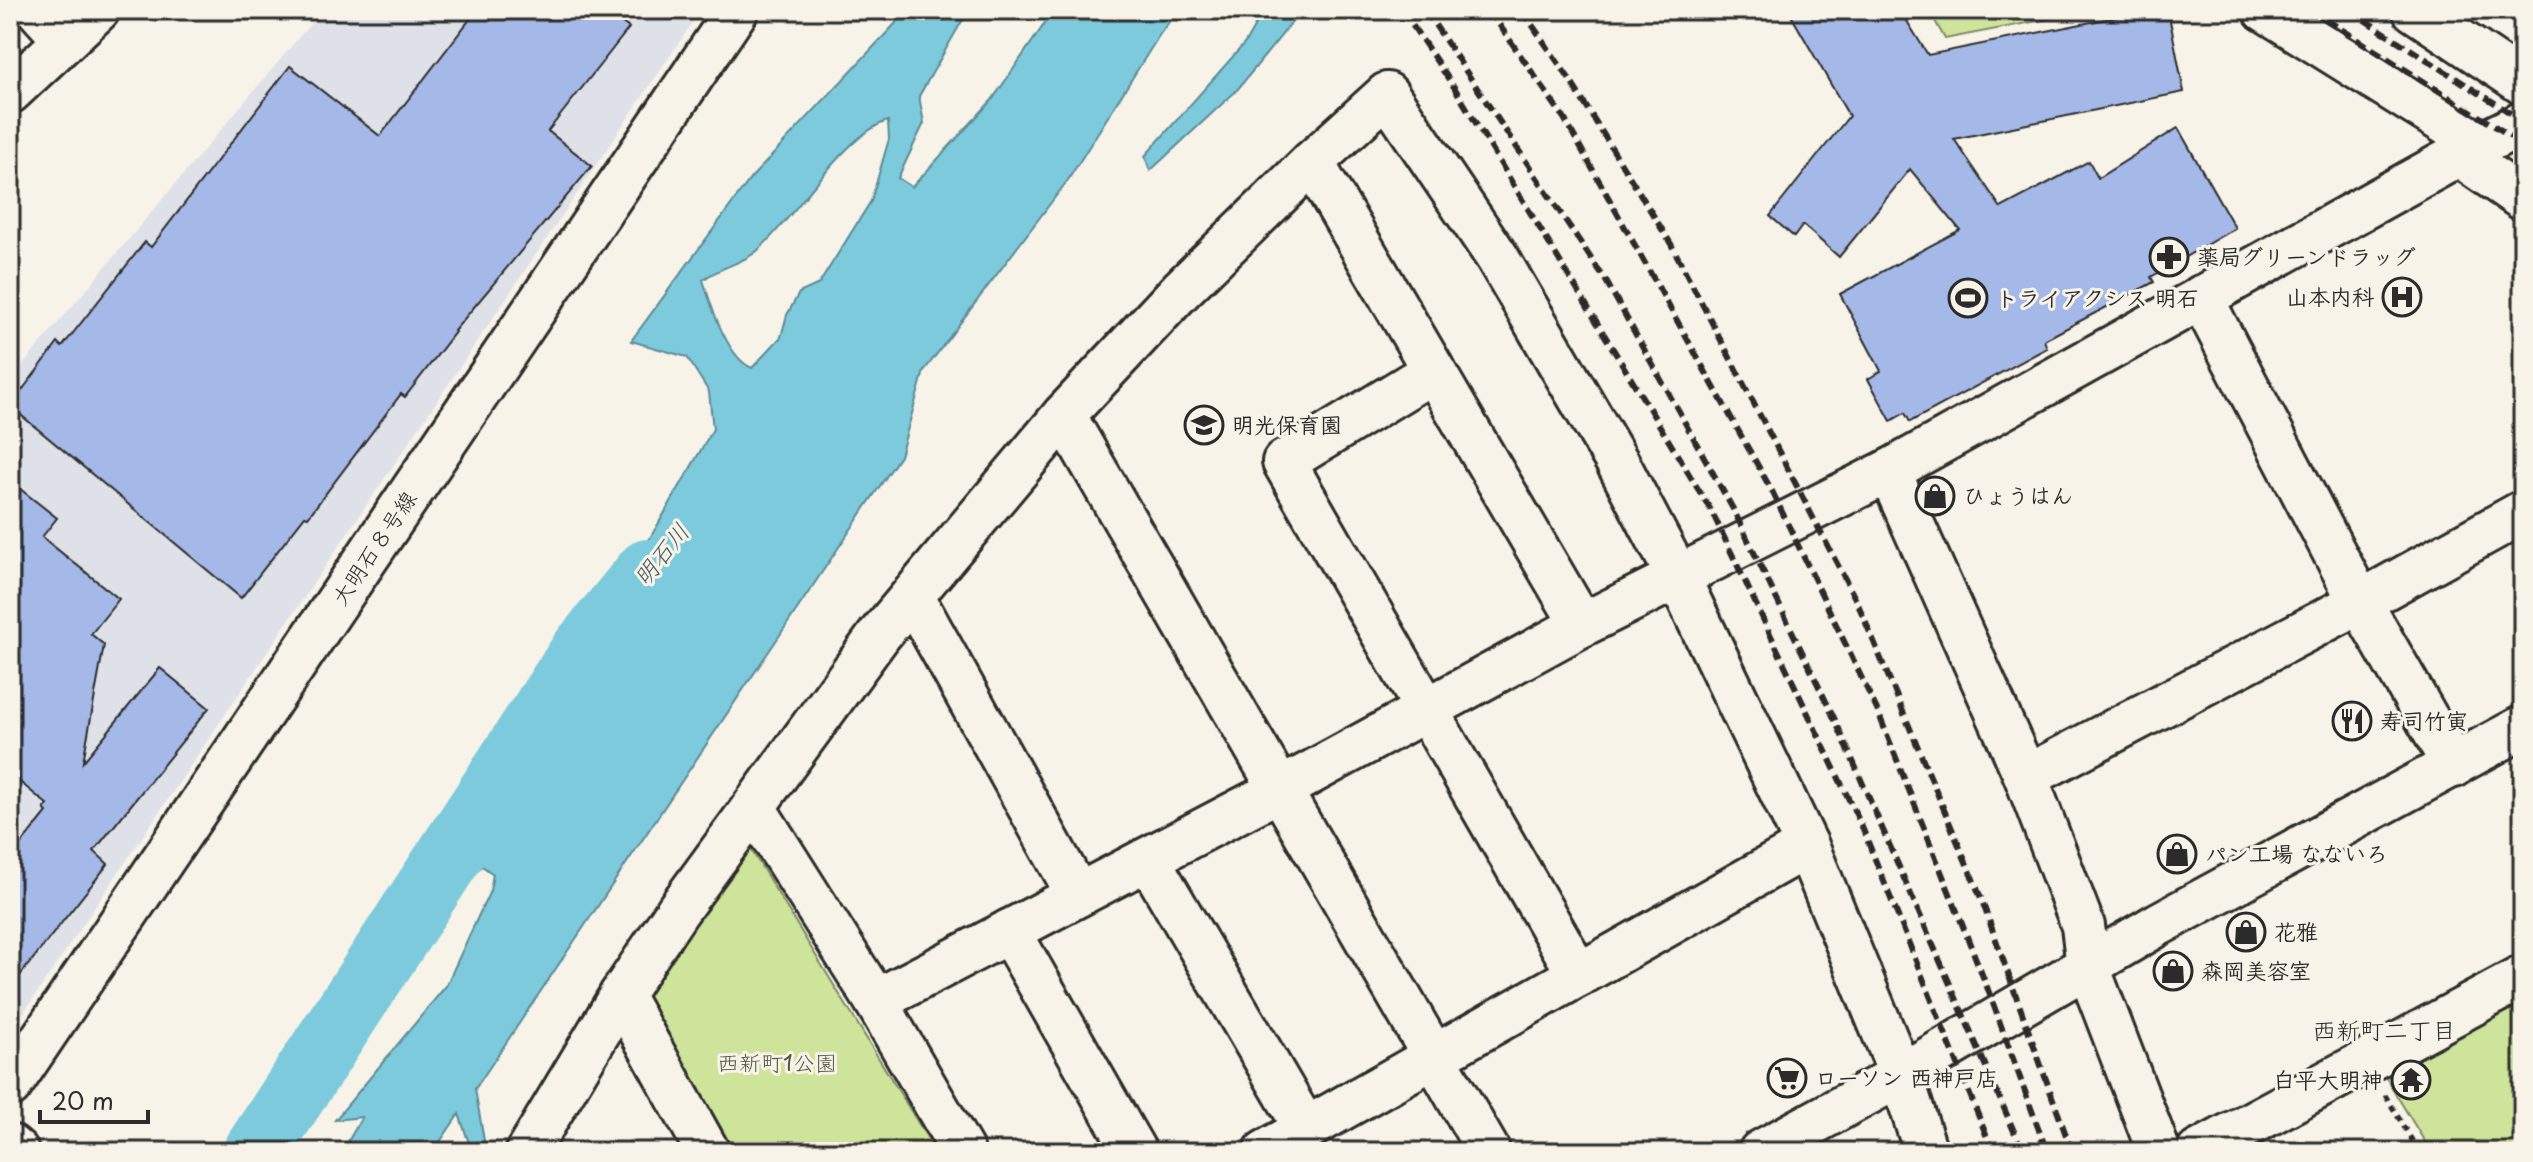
<svg xmlns="http://www.w3.org/2000/svg" width="2533" height="1162" viewBox="0 0 2533 1162" font-family="'Playpen Sans','Klee One',sans-serif">
	<style>
		.built { fill: #dee2e8 }
		.green { fill: #cde49a; stroke: #7c8862; stroke-width: 2 }
		.water { fill: #7dcadc; stroke: #5c8a95; stroke-width: 2; fill-rule: evenodd }
		.lines { fill: none; stroke-linecap: round; stroke-linejoin: round }
		.river { stroke: #7dcadc; stroke-width: 66 }
		.building { fill: #a4b9e7; stroke: #2b2b2b; stroke-width: 2 }
		.minor-casing { stroke: #2b2b2b; stroke-width: 48 }
		.path { stroke: #2b2b2b; stroke-width: 5; stroke-dasharray: 6 6; stroke-linecap: butt }
		.minor { stroke: #f7f3e8; stroke-width: 42 }
		.rail { stroke: #2b2b2b; stroke-width: 6; stroke-dasharray: 12 6; stroke-linecap: butt }
		.labels { text-anchor: middle; stroke-width: 6; stroke-linejoin: round; paint-order: stroke }
		.poi-label { font-size: 22px; font-weight: bold; fill: #2b2b2b; stroke: #f7f3e8; text-anchor: start }
		.street-label { font-size: 22px; fill: #2b2b2b; stroke: #f7f3e8 }
		.park-label { font-size: 22px; fill: #545947; stroke: #f7f3e8 }
		.water-label { font-size: 24px; font-style: italic; fill: #445b60; stroke: #f7f3e8 }
		.neighbourhood-label { font-size: 24px; fill: #2b2b2b; stroke: #f7f3e8 }
	</style>
	<rect width="100%" height="100%" fill="#f7f3e8"/>
	<filter id="ink" filterUnits="userSpaceOnUse"><feTurbulence type="fractalNoise" baseFrequency=".0125" numOctaves="2"/><feDisplacementMap in="SourceGraphic" scale="16" xChannelSelector="R" yChannelSelector="G"/><feConvolveMatrix kernelMatrix="1 2 1 2 8 2 1 2 1" color-interpolation-filters="sRGB"/></filter>
	<g filter="url(#ink)">
		<polygon class="built" points="322,10 701,10 10,1033 10,380"/>
		<g class="green">
			<polygon points="1929,10 2095,10 1945,39"/>
			<polygon points="750,848 936,1152 724,1152 639,999 735,850"/>
			<polygon points="2523,998 2523,1152 2431,1152 2383,1073"/>
		</g>
		<g class="water">
			<path d="M908 10H973L962 21 919 96 924 123 898 178 912 187 992 100 1054 10H1178L1160 34 1068 180 924 371 900 456 475 1089 486 1152H472L459 1114 433 1152H336L346 1145 362 1117 335 1120 446 986 490 891 493 874 482 866 395 950 373 961 330 992 325 989 440 851 477 820 496 731 521 715 552 708 713 429 709 392 687 357 631 341 751 178ZM888 121 889 139 871 201 819 284 799 293 787 315 781 337 752 368C727 358 711 305 703 280 719 267 742 264 757 251 794 219 845 133 888 121Z"/>
			<polygon points="1264,10 1302,10 1237,90 1150,171 1145,156 1245,43"/>
		</g>
		<g class="lines">
			<polyline class="river" points="256,1152 582,653 648,572"/>
		</g>
		<g class="building">
			<polygon points="477,10 605,10 629,28 548,131 592,166 454,331 455,332 405,397 401,394 308,517 305,516 241,598 10,406 58,343 62,347 145,242 151,247 290,66 380,136"/>
			<polygon points="1788,10 1900,10 1928,55 2151,10 2168,10 2184,92 1954,139 2001,208 2089,161 2098,178 2178,128 2235,228 2151,277 2154,282 2044,340 2047,348 1910,422 1905,413 1891,421 1868,379 1881,371 1840,294 1960,230 1910,169 1839,257 1803,225 1794,237 1770,216 1849,116"/>
			<polygon points="10,481 57,518 42,537 119,599 91,634 104,645 83,762 160,668 209,708 94,851 108,864 10,988 10,858 47,812 44,809 48,805 10,774"/>
		</g>
		<g class="lines">
			<g class="minor-casing">
				<g id="minor">
					<polyline points="38,10 65,40"/>
					<polyline points="2265,10 2479,144"/>
					<polyline points="2414,10 2523,83"/>
					<polyline points="10,92 98,10"/>
					<polyline points="2459,155 2523,199"/>
					<polyline points="1312,162 1582,625"/>
					<polyline points="2201,297 2360,602 2454,766"/>
					<polyline points="1433,371 1284,462 1579,975"/>
					<polyline points="1064,415 1489,1152"/>
					<polyline points="1889,471 2026,777 2083,926 2088,967 2159,1152"/>
					<polyline points="912,596 1078,895"/>
					<polyline points="2026,777 2360,602 2523,512"/>
					<polyline points="754,808 876,1001 963,1152"/>
					<polyline points="1148,859 1306,1129"/>
					<polyline points="1009,931 1135,1152"/>
					<polyline points="621,995 708,1152"/>
					<polyline points="876,1001 1279,790 1582,625 1889,471 2459,155 2523,123"/>
					<polyline points="10,1086 737,10"/>
					<polyline points="10,1146 17,1152"/>
					<polyline points="527,1152 621,995 678,910 880,634 1064,415 1181,290 1312,162 1387,94 1497,257 1619,465 1677,575 1807,846 1901,1075 1926,1152"/>
					<polyline points="1265,1152 1807,846"/>
					<polyline points="1760,1152 1901,1075 2159,924 2523,727"/>
					<polyline points="2198,1152 2523,977"/>
				</g>
			</g>
			<polyline class="path" points="2385,1095 2419,1152"/>
			<use href="#minor" class="minor"/>
			<g class="rail">
				<polyline points="1402,10 1454,87 1712,512 1862,827 1993,1152"/>
				<polyline points="1425,10 1606,281 1733,509 1836,722 2023,1152"/>
				<polyline points="1489,10 1564,118 1772,491 1878,712 1987,987 2047,1152"/>
				<polyline points="1522,10 1568,77 1671,244 1858,604 1981,898 2072,1152"/>
				<polyline points="2311,10 2523,144"/>
				<polyline points="2349,10 2523,121"/>
			</g>
		</g>
	</g>
	<defs>
		<g id="pharmacy-ring" transform="scale(2)"><circle r="9.5" fill="#f7f3e8" stroke="#2b2b2b" stroke-width="1.5"/><path d="M-2-6h4v4h4v4h-4v4h-4v-4h-4v-4h4Z" fill="#2b2b2b"/></g>
		<g id="hospital-ring" transform="scale(2)"><circle r="9.5" fill="#f7f3e8" stroke="#2b2b2b" stroke-width="1.5"/><path d="M-5-5h3v3.5h4V-5h3V5h-3V1.5h-4V5h-3Z" fill="#2b2b2b"/></g>
		<g id="stadium-ring" transform="scale(2)"><circle r="9.5" fill="#f7f3e8" stroke="#2b2b2b" stroke-width="1.5"/><path d="M0-5a6.5 5 0 1 0 0 10a6.5 5 0 1 0 0-10ZM-3.5-1.8h7v3.6h-7Z" fill="#2b2b2b"/></g>
		<g id="school-ring" transform="scale(2)"><circle r="9.5" fill="#f7f3e8" stroke="#2b2b2b" stroke-width="1.5"/><path d="M0-5L7-2L0 1L-7-2ZM-4 1L0 2.5L4 1V4Q0 6-4 4Z" fill="#2b2b2b"/></g>
		<g id="shop-ring" transform="scale(2)"><circle r="9.5" fill="#f7f3e8" stroke="#2b2b2b" stroke-width="1.5"/><path d="M-5-2.5h2.3a2.7 3.5 0 0 1 5.4 0H5L5.5 6h-11ZM-1.5-2.5h3a1.5 2.3 0 0 0-3 0Z" fill="#2b2b2b"/></g>
		<g id="restaurant-ring" transform="scale(2)"><circle r="9.5" fill="#f7f3e8" stroke="#2b2b2b" stroke-width="1.5"/><path d="M-5-6h1v4h1v-4h1v4h1v-4h1v5L-1.5 .5V6h-2V.5L-5-1ZM5-6V6H3V1.5H1.5Q1.5-4 5-6Z" fill="#2b2b2b"/></g>
		<g id="supermarket-ring" transform="scale(2)"><circle r="9.5" fill="#f7f3e8" stroke="#2b2b2b" stroke-width="1.5"/><path d="M-6-5.5h2.5l.6 2H6L4.5 2H-2.5L-4.4-4H-6ZM-1.5 3.2a1.3 1.3 0 1 0 .1 0ZM3 3.2a1.3 1.3 0 1 0 .1 0Z" fill="#2b2b2b"/></g>
		<g id="temple-ring" transform="scale(2)"><circle r="9.5" fill="#f7f3e8" stroke="#2b2b2b" stroke-width="1.5"/><path d="M0-6L5-2H3V0L6.5 2.5H4V6H1.5V3h-3V6H-4V2.5H-6.5L-3 0V-2H-5Z" fill="#2b2b2b"/></g>
	</defs>
	<g fill-rule="evenodd">
		<use href="#pharmacy-ring" x="2169" y="257"/>
		<use href="#hospital-ring" x="2402" y="297"/>
		<use href="#stadium-ring" x="1968" y="298"/>
		<use href="#school-ring" x="1204" y="425"/>
		<use href="#shop-ring" x="1935" y="496"/>
		<use href="#restaurant-ring" x="2352" y="721"/>
		<use href="#shop-ring" x="2177" y="854"/>
		<use href="#shop-ring" x="2246" y="932"/>
		<use href="#shop-ring" x="2173" y="971"/>
		<use href="#supermarket-ring" x="1787" y="1078"/>
		<use href="#temple-ring" x="2411" y="1080"/>
	</g>
	<g class="labels">
		<g class="poi-label">
			<text x="2197" y="265">薬局グリーンドラッグ</text>
			<text x="2374" y="305" text-anchor="end">山本内科</text>
			<text x="1996" y="306">トライアクシス 明石</text>
			<text x="1232" y="433">明光保育園</text>
			<text x="1963" y="504">ひょうはん</text>
			<text x="2380" y="729">寿司竹寅</text>
			<text x="2205" y="862">パン工場 なないろ</text>
			<text x="2274" y="940">花雅</text>
			<text x="2201" y="979">森岡美容室</text>
			<text x="1815" y="1086">ローソン 西神戸店</text>
			<text x="2383" y="1088" text-anchor="end">白平大明神</text>
		</g>
		<g class="street-label">
			<text transform="translate(374 548) rotate(-56)" y="8">大明石８号線</text>
		</g>
		<g class="park-label">
			<text x="777" y="1071">西新町1公園</text>
		</g>
		<g class="water-label">
			<text transform="translate(662 555) rotate(-51)" y="8">明石川</text>
		</g>
		<g class="neighbourhood-label">
			<text x="2384" y="1039">西新町二丁目</text>
		</g>
	</g>
	<rect width="2533" height="1162" fill="none" stroke="#f7f3e8" stroke-width="40"/>
	<rect x="20" y="20" width="2493" height="1122" fill="none" stroke="#2b2b2b" stroke-width="3" filter="url(#ink)"/>
	<path d="M40 1110v12h108v-12" fill="none" stroke="#2b2b2b" stroke-width="4"/>
	<text x="52" y="1110" font-size="24" fill="#2b2b2b" stroke="#f7f3e8" stroke-width="6" paint-order="stroke">20 m</text>
</svg>
